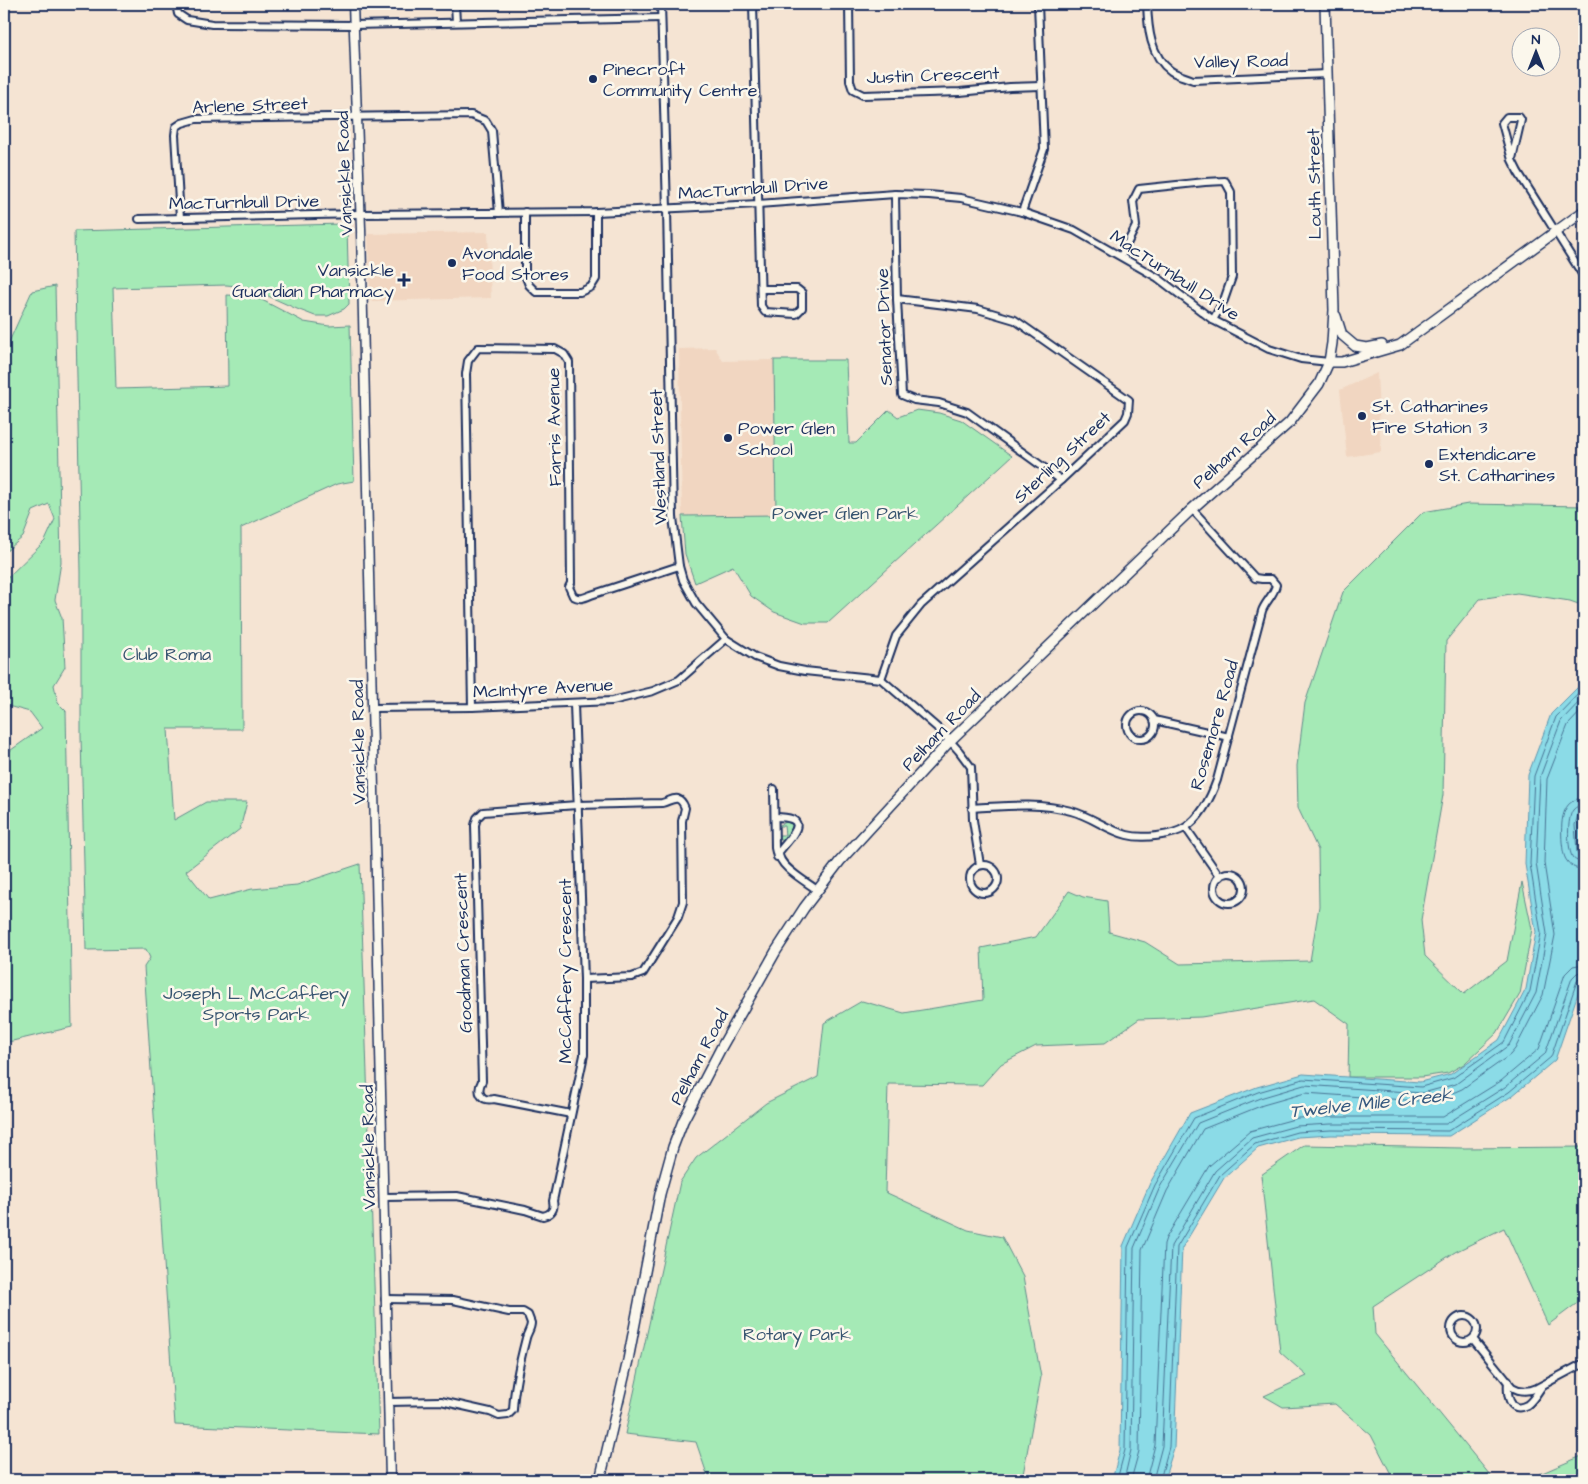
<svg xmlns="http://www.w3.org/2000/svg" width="1588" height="1484" viewBox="0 0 1588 1484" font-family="'Architects Daughter',sans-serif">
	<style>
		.built { fill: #f1d6c1 }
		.green { fill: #a5eab6; stroke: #608c8a }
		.water { fill: #8bdbe7; stroke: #5e96b0 }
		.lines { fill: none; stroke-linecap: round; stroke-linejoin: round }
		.shore { stroke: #487495; stroke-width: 1 }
		.minor-casing { stroke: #1b2f5e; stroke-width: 10 }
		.tertiary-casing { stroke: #1b2f5e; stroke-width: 11 }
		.secondary-casing { stroke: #1b2f5e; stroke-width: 12 }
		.minor { stroke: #fbf7ec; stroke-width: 6 }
		.tertiary { stroke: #fbf7ec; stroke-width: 8 }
		.secondary { stroke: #fbf7ec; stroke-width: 9 }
		.poi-dot { fill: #1b2f5e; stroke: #fbf7ec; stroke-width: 2 }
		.labels { text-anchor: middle; stroke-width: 5; stroke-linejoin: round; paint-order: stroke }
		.street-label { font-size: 18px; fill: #1b2f5e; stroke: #fbf7ec }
		.poi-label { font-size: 18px; fill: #1b2f5e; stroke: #fbf7ec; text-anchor: start }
		.park-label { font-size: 18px; fill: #375470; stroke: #fbf7ec }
		.water-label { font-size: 19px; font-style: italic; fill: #375a80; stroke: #fbf7ec }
	</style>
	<rect width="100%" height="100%" fill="#f5e4d3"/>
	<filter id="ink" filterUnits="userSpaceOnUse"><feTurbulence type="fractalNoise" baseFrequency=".02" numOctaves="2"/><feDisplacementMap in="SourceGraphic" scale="10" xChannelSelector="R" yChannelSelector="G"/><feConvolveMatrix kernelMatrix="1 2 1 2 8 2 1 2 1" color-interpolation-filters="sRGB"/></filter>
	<g filter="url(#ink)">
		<g class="built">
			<polygon points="488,232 491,298 370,301 368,234"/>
			<polygon points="715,348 723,361 774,360 776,515 682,516 679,349"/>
			<polygon points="1377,373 1381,452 1347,457 1340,390"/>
		</g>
		<g class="green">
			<polygon points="342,224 347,226 349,304 344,309 328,316 315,316 297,309 248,287 226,285 113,288 116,389 228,386 227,295 245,296 262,300 304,322 329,326 350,325 354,481 337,484 241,528 242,729 168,729 174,820 206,802 247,802 240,829 186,871 209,900 252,889 297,885 360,864 379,1434 175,1425 144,967 150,958 146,949 86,950 81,736 81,572 74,231"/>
			<polygon points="55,286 61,562 55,600 62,618 65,667 54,685 58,703 66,711 72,1027 4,1043 4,755 42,728 30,712 4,705 4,581 45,541 55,519 49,504 33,511 23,537 4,553 4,353 32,291"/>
			<polygon points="774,360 846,360 849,443 856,443 889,410 898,417 917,410 939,413 961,420 1012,456 828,623 805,623 774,612 751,596 733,566 695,583 685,554 682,516 776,515"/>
			<polygon points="1468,504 1584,506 1584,606 1570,601 1517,593 1480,599 1446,641 1443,795 1421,920 1425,956 1464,994 1507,961 1522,882 1532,929 1520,994 1497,1033 1464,1064 1448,1073 1421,1077 1348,1077 1349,1024 1314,999 1201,1017 1139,1019 1105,1043 1036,1046 1001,1064 982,1085 888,1084 885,1192 968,1230 1002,1237 1023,1277 1041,1377 1022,1480 709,1480 696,1442 625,1434 680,1182 696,1158 766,1103 818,1077 824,1023 862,1001 904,1013 983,1000 981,948 1036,937 1069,891 1083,897 1107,901 1109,932 1145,942 1180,964 1310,961 1319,906 1318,850 1298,808 1297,766 1305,703 1343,592 1423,512"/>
			<polygon points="1584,778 1584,867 1582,866 1581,789"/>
			<polygon points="786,822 792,824 792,831 784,840 779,840 778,835 785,835 784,826 778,826"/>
			<polygon points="1304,1145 1462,1148 1584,1147 1584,1298 1548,1325 1504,1228 1455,1252 1373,1306 1375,1334 1494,1480 1394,1480 1371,1435 1335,1404 1283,1407 1264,1396 1307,1376 1280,1352 1261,1175"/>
			<polygon points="1584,1455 1584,1480 1526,1480"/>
		</g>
		<polygon class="water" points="1584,681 1584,807 1580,825 1584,887 1584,976 1555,1060 1512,1096 1449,1136 1331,1135 1298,1137 1258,1148 1224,1178 1182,1248 1174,1448 1164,1480 1112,1480 1120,1450 1123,1246 1150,1183 1190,1113 1257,1087 1303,1074 1420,1082 1451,1074 1499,1040 1526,989 1536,932 1525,864 1528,775 1551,714"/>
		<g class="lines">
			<g class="shore">
				<path d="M1584 798C1560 799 1561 824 1562 842 1563 849 1563 856 1567 861 1571 867 1577 869 1584 870"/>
				<path d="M1584 806C1580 806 1576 806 1573 810 1567 817 1567 850 1573 858 1576 861 1580 862 1584 862"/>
				<polyline points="1584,812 1578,815 1575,825 1577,852 1580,855 1584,856"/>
				<polyline points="1117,1480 1125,1450 1128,1247 1155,1185 1194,1118 1258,1092 1303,1079 1421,1087 1453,1078 1504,1042 1530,991 1541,933 1530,864 1534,776 1556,717 1584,688"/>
				<polyline points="1124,1480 1131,1450 1134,1248 1160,1187 1198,1123 1260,1098 1304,1085 1423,1093 1456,1084 1509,1045 1536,993 1547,934 1536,863 1540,777 1561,721 1584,697"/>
				<polyline points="1131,1480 1139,1451 1142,1250 1167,1191 1203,1129 1263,1105 1305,1093 1419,1101 1455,1092 1462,1089 1510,1055 1515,1049 1543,995 1555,935 1544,863 1547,779 1568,725 1584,708"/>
				<polyline points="1146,1480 1155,1445 1164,1244 1166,1238 1209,1166 1250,1131 1298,1118 1331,1117 1443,1117 1501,1081 1539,1049 1565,974 1573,966 1584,964"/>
				<polyline points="1153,1480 1162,1446 1171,1246 1215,1171 1252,1138 1296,1126 1331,1124 1446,1124 1505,1087 1545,1054 1572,978 1577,973 1584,971"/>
				<polyline points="1160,1480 1169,1447 1177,1247 1220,1175 1255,1144 1297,1132 1331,1130 1448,1131 1509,1092 1551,1057 1577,981 1580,978 1584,977"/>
			</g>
			<g class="minor-casing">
				<g id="minor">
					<polyline points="176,4 178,14 187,20 212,24 354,25 661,18"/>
					<polyline points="455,4 456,22"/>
					<polyline points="661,4 667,209 673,517 679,566 683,580 696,603 726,639 755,657 779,666 805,671 881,679 941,731 959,751 971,767 973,820 980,865"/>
					<polyline points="753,4 761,306 765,312 796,314 802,308 802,293 797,289 761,289"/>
					<polyline points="849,4 850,81 853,90 863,95 960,92 1010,87 1041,86"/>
					<path d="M1147 4C1148 28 1150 56 1171 71 1177 75 1186 77 1193 80L1327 74"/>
					<polyline points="1512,159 1521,120 1519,117 1507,117 1502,123 1512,160 1518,172 1584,277"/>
					<polyline points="895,194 897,299 902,395 914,400 939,403 967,412 1061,480"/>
					<polyline points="525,212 525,275 529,285 536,292 580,292 591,287 596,279 596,212"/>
					<polyline points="1022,212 1044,149 1038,4"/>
					<polyline points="180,218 175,135 176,127 182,123 196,119 471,115 486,121 492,131 499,213"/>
					<polyline points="139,219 360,214 596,212 758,204 895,194 929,195 961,198 1022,212 1074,230 1158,278 1213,320 1269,349 1301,359 1329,362"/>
					<polyline points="1121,256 1136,226 1133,201 1139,189 1205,182 1225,181 1231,192 1232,277 1224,300 1213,320"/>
					<polyline points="881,679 896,636 921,605 1061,480 1125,420 1128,413 1129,400 1015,320 978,309 897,299"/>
					<path d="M472 707 466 374 468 361 478 348 555 349 564 354 569 362 571 583 569 587 573 596C580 600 584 598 591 595L679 566"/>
					<polyline points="372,708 472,707 612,701 653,691 679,680 726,639"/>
					<circle cx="1141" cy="725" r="14"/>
					<polyline points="1154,720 1229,737"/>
					<polyline points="774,789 775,848 777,857"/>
					<path d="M972 808C1006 806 1038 802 1071 811 1091 816 1107 830 1127 835 1142 839 1173 836 1186 827 1201 817 1211 797 1217 780L1262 611C1265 602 1274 595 1276 585L1271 579H1262L1255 578 1192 509"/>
					<path d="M775 817C814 817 791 836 779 852 777 866 807 882 817 890"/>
					<polyline points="1186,828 1220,877"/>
					<circle cx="984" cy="879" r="14"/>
					<circle cx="1229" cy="888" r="15"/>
					<path d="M571 1114 494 1099C481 1102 476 1092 482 1081L475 825 477 818 483 812 577 805 662 803C673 800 679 793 685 808L682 821 683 902 678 917 643 973 632 977 584 979"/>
					<path d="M384 1197 457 1196 525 1210 543 1216C551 1214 555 1210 553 1201L584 1055V979L574 704"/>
					<path d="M385 1299 453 1300 509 1312H523L528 1315 531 1323C531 1329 527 1333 526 1338 520 1361 514 1386 513 1410L508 1415 499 1416 490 1412 441 1401 388 1402"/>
					<circle cx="1464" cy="1329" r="13"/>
					<path d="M1473 1339 1512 1387C1520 1392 1528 1392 1537 1388L1584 1363"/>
					<path d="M1508 1381C1507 1392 1508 1415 1527 1405 1533 1401 1538 1392 1542 1386"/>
				</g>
			</g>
			<g class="tertiary-casing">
				<polyline id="tertiary" points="353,4 361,229 390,1480"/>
			</g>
			<g class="secondary-casing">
				<g id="secondary">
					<polyline points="1336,316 1342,335 1355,346 1367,348 1382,345"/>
					<polyline points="1329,362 1342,362 1400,345 1584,211"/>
					<polyline points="600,1480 628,1360 660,1194 673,1147 683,1121 721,1048 776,951 804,908 840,861 950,741 1192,509 1290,422 1319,384 1329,362 1332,343 1334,310 1325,4"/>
				</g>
			</g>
			<use href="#minor" class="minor"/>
			<use href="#tertiary" class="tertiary"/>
			<use href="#secondary" class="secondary"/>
		</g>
	</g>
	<g class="poi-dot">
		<circle cx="593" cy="79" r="5"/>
		<circle cx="452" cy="263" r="5"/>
		<path d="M401.5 272.5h5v5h5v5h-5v5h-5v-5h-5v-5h5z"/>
		<circle cx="1362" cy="416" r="5"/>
		<circle cx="728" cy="438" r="5"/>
		<circle cx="1429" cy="464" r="5"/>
	</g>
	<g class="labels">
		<g class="street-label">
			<text transform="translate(1241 61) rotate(-1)" y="6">Valley Road</text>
			<text transform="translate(933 75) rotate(-2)" y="6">Justin Crescent</text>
			<text transform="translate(250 105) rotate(-2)" y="6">Arlene Street</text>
			<text transform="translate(344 173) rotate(-92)" y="6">Vansickle Road</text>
			<text transform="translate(1314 184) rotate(-91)" y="6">Louth Street</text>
			<text transform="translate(753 188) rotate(-4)" y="6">MacTurnbull Drive</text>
			<text transform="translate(244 202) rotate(-1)" y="6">MacTurnbull Drive</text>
			<text transform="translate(1175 275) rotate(33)" y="6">MacTurnbull Drive</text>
			<text transform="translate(884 327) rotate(-92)" y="6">Senator Drive</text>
			<text transform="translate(554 427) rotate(-91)" y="6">Farris Avenue</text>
			<text transform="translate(1234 450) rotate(-42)" y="6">Pelham Road</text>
			<text transform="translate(658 457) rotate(-92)" y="6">Westland Street</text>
			<text transform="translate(1062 457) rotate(-43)" y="6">Sterling Street</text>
			<text transform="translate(543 688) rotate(-3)" y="6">McIntyre Avenue</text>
			<text transform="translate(1214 725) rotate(-74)" y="6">Rosemore Road</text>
			<text transform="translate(941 730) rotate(-46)" y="6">Pelham Road</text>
			<text transform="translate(358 742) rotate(-91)" y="6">Vansickle Road</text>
			<text transform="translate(463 953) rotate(-92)" y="6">Goodman Crescent</text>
			<text transform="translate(565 971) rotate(-90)" y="6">McCaffery Crescent</text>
			<text transform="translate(699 1057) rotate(-62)" y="6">Pelham Road</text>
			<text transform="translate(368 1147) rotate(-91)" y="6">Vansickle Road</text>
		</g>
		<g class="poi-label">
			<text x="603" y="75">Pinecroft<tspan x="603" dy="21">Community Centre</tspan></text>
			<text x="462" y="259">Avondale<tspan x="462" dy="21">Food Stores</tspan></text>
			<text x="394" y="276" text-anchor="end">Vansickle<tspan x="394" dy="21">Guardian Pharmacy</tspan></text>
			<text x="1372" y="412">St. Catharines<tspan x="1372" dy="21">Fire Station 3</tspan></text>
			<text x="738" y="434">Power Glen<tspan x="738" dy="21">School</tspan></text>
			<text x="1439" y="460">Extendicare<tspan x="1439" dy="21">St. Catharines</tspan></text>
		</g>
		<g class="park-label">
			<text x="845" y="519">Power Glen Park</text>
			<text x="167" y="660">Club Roma</text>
			<text x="256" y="999">Joseph L. McCaffery<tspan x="256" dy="21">Sports Park</tspan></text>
			<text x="797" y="1340">Rotary Park</text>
		</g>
		<g class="water-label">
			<text transform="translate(1371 1102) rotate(-6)" y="7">Twelve Mile Creek</text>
		</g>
	</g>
	<rect width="1588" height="1484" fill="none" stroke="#fbf7ec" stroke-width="20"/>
	<rect x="10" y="10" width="1568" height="1464" fill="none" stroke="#1b2f5e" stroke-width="2" filter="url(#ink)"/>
	<g transform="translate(1536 52)"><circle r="24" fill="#fbf7ec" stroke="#a1a7b3"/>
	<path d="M0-4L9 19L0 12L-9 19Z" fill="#1b2f5e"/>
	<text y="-8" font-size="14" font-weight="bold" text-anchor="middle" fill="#1b2f5e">N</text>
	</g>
</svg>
